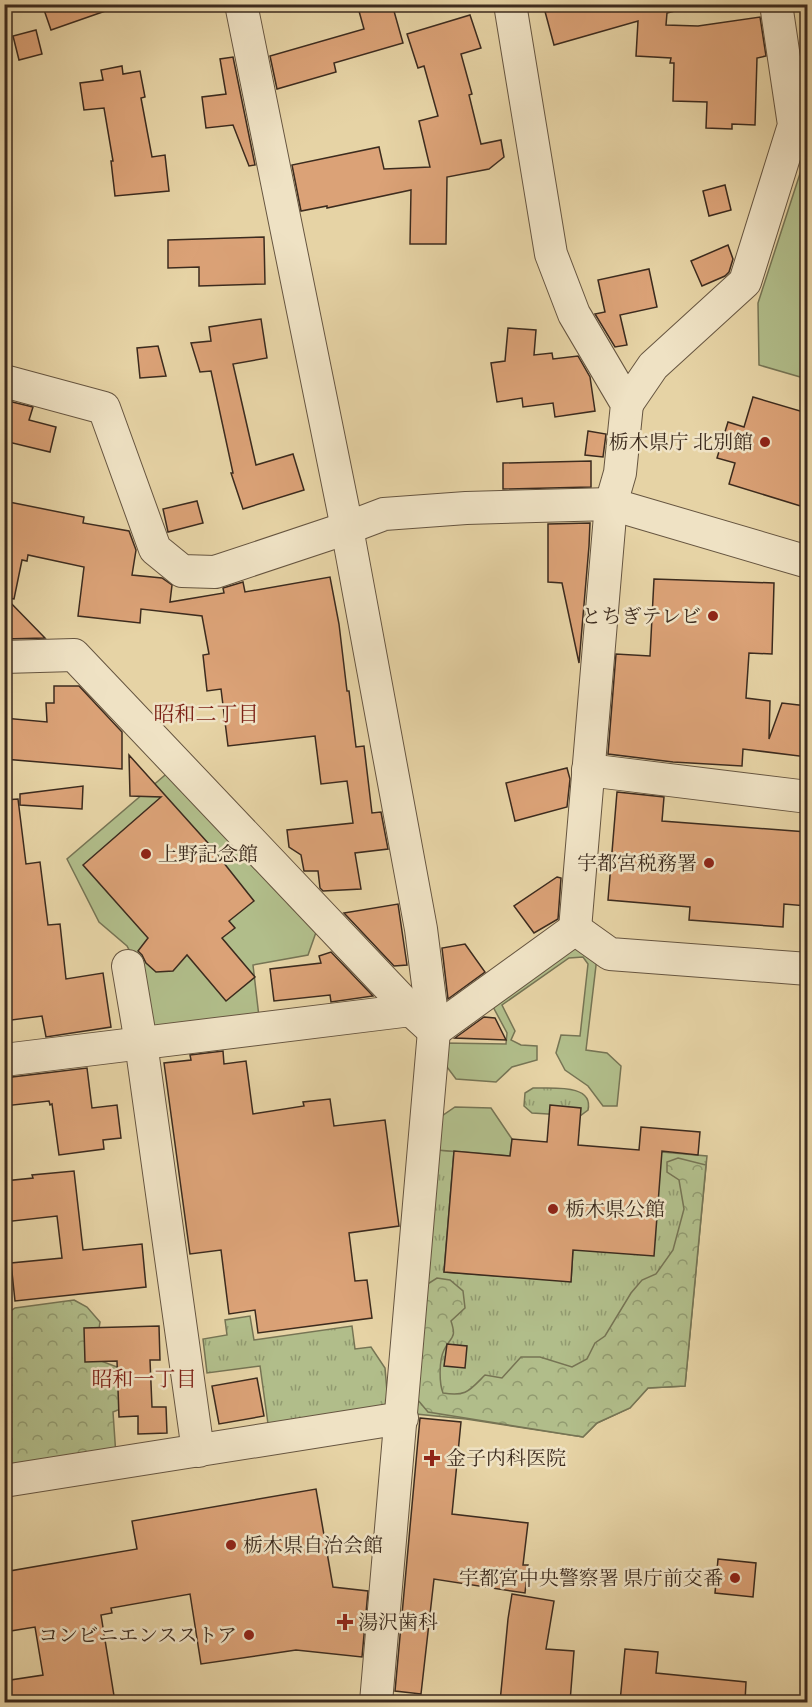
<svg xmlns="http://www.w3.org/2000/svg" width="812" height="1707" viewBox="0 0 812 1707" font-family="'IM FELL Double Pica','Noto Serif JP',serif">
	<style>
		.grass { fill: url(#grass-tufts); stroke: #767454; stroke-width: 1.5 }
		.forest { fill: url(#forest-crowns); stroke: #767454; stroke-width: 1.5 }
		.green { fill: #b1bd8a; stroke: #767454; stroke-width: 1.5 }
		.building { fill: #dba277; stroke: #3c2b1e; stroke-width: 1.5 }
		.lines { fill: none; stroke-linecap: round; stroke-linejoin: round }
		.minor-casing { stroke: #665540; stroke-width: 34 }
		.minor { stroke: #efe2c4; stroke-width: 32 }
		.poi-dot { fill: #8f2418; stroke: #efe2c4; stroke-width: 2 }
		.labels { text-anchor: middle; stroke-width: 5; stroke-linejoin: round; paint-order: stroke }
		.poi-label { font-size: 20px; fill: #3c2b1e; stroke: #efe2c4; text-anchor: end }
		.neighbourhood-label { font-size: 21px; fill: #7a1f14; stroke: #efe2c4 }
	</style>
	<defs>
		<pattern id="grass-tufts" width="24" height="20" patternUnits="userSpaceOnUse" patternTransform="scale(1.5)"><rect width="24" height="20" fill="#b1bd8a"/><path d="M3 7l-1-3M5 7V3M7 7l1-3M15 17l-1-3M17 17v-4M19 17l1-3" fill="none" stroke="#919a70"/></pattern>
		<pattern id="forest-crowns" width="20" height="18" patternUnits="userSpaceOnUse" patternTransform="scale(1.5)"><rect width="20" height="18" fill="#b1bd8a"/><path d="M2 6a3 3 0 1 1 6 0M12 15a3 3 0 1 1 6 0" fill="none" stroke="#919a70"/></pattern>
	</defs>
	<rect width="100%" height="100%" fill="#e6d3a5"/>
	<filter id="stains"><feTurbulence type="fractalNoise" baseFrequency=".00333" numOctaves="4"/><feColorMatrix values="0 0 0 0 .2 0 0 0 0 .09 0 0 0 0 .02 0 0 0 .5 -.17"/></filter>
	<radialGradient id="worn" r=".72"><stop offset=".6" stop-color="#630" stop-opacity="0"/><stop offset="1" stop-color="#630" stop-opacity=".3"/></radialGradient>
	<g class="grass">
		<path d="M533 1088C551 1089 594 1083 588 1110L580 1116 532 1113 524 1106 525 1093Z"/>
		<polygon points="437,1150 454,1151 444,1272 571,1281 573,1250 662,1152 707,1156 685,1386 648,1388 630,1408 597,1423 583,1437 466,1419 416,1414"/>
		<polygon points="250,1316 254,1340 352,1326 355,1349 371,1347 385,1368 388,1403 370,1417 269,1431 260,1366 207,1373 203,1339 227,1335 225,1320"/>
	</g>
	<g class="forest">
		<path d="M678 1158 706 1165 685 1386 648 1388 630 1408 597 1423 583 1437 428 1412 417 1399 426 1285 437 1278 450 1280 463 1291 465 1308 451 1321C457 1339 451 1336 444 1350 439 1360 439 1383 443 1393 466 1397 469 1391 485 1375L502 1378 521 1357H540L572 1367 587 1359 595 1343 605 1336 631 1293 642 1280 656 1274 673 1250 684 1209 679 1180 667 1172V1162Z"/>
		<polygon points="74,1300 87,1307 100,1322 97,1342 101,1361 125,1370 125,1407 113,1412 116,1456 5,1475 5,1315 15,1308"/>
	</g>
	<g class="green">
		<polygon points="807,152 807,379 759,365 758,303"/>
		<polygon points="171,770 320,921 308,955 253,965 259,1017 156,1031 150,1026 143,976 127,946 99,922 67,859"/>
		<polygon points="570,948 588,949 597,957 586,1050 607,1053 621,1066 617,1106 603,1106 588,1086 565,1070 556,1053 561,1035 580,1036 588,964 583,957 569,958 502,1005 515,1031 511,1040 521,1045 537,1046 537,1060 512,1067 496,1082 456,1079 444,1063 445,1043 506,1044 507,1033 491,1003"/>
		<polygon points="455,1107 491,1108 512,1139 510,1156 437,1150 439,1118"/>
	</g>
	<g class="building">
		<polygon points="42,4 113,4 114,8 51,30"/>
		<polygon points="357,4 392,4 403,43 334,63 336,72 277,89 270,56 364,29"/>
		<polygon points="543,4 674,4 675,11 667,13 666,25 698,26 760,17 766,56 757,58 755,125 732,124 732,129 706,128 707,102 673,101 674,63 670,63 671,58 636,56 638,21 554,45"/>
		<polygon points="470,15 481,48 461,54 472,94 469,95 481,144 501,140 504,157 489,169 447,177 446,244 410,244 411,190 327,208 327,206 301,211 292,165 379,147 384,169 430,167 419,121 438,116 424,66 418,68 407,34"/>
		<polygon points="36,30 42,54 19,60 13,36"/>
		<polygon points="233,57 255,165 249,166 233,125 206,128 202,97 226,94 220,59"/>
		<polygon points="122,66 123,74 140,71 145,97 141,98 152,157 165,155 169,191 115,196 111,161 113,161 104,108 84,110 80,83 103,80 101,70"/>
		<polygon points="725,185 731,210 709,216 703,191"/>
		<polygon points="264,237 265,284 199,286 199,267 168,268 168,240"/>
		<polygon points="728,245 733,259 729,272 725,276 702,286 691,261"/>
		<polygon points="649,269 657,307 620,315 627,345 615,347 595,314 605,312 598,280"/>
		<polygon points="261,319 267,358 233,364 256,465 293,454 304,490 243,509 231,473 233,473 211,371 200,372 191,343 211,341 209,327"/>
		<polygon points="508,328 536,330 534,355 552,353 553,359 578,356 590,377 595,411 555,417 553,403 523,407 522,398 497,402 491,363 505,361"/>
		<polygon points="158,346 166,376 140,378 137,348"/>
		<polygon points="753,397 807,413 807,508 729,484 735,463 717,458 728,422 744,427"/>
		<polygon points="4,400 33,407 29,420 56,427 50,452 4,441"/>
		<polygon points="588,431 606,434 603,457 585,455"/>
		<polygon points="591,461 591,487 503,489 503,463"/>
		<polygon points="4,501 84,517 83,523 129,531 136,550 132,575 162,578 172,585 170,602 224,593 223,588 243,582 245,592 330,577 339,624 347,691 349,691 356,747 364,746 372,813 381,812 388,849 355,853 361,889 323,891 320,888 318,871 304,871 301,855 289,847 287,830 353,823 347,781 321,784 315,736 228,746 221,689 207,691 203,655 209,654 202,616 141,609 140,623 78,616 84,567 28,555 27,561 22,560 14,599 6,598 45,638 4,639"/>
		<polygon points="197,501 203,523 168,532 163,509"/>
		<polygon points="590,523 589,546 579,663 562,583 548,582 548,524"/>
		<polygon points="654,579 774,583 772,654 749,653 746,698 770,701 769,739 782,703 807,706 807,757 743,749 742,766 673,762 608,754 616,654 650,656"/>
		<polygon points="54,686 79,686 122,732 122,769 4,759 4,718 47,722 46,703 54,703"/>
		<polygon points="129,755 208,843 254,901 229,921 235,928 222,938 255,977 226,1001 187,955 173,971 156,972 146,963 142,955 138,951 148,938 83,865 161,797 130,796"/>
		<polygon points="567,768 570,779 567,807 515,821 506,783"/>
		<polygon points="83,786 82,809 20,805 20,794"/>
		<polygon points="617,792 664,797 662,821 807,832 807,906 784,904 783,927 689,920 690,907 608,900"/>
		<polygon points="18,799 26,864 40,862 48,925 60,924 66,979 103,973 111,1027 46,1037 42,1016 4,1021 4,983 9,982 4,944 4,800"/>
		<polygon points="557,877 561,878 558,919 534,933 514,906"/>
		<polygon points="398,904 407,965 394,966 344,913"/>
		<polygon points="465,944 485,972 448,999 442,948"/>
		<polygon points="331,952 373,996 331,1002 330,995 274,1001 270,969 321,963 319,956"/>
		<polygon points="484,1017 495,1018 506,1040 455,1038"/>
		<polygon points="223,1051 224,1064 246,1061 253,1114 304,1106 303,1102 330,1099 334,1126 385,1120 399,1226 349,1233 355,1281 367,1280 372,1318 258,1333 255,1310 229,1314 221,1250 190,1254 164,1063 191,1060 190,1055"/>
		<polygon points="87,1068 92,1108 117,1105 121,1138 103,1140 104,1149 59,1155 52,1104 50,1105 49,1101 4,1106 4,1078"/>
		<polygon points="550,1105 581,1108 578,1145 639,1150 641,1127 700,1132 698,1155 662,1151 654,1256 573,1250 571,1282 444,1272 454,1151 510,1156 512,1139 547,1142"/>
		<polygon points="74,1171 83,1250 142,1244 146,1287 15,1301 11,1263 62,1258 57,1216 4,1222 4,1181 33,1178 32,1175"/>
		<polygon points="159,1326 160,1360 150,1360 152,1407 166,1407 167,1433 138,1434 138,1416 119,1417 117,1361 85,1362 84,1328"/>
		<polygon points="447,1344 467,1346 465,1368 444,1366"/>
		<polygon points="257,1378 264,1416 219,1424 212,1386"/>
		<polygon points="420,1418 461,1422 452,1514 528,1523 523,1565 528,1565 525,1593 434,1579 421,1694 395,1691"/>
		<polygon points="316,1489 333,1587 368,1591 362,1657 296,1650 201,1664 190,1594 111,1608 112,1613 101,1615 115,1702 4,1702 4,1681 43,1675 35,1627 4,1632 4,1572 137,1549 132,1521"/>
		<polygon points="718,1559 756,1563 753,1597 715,1593"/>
		<polygon points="512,1594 554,1601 546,1649 574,1651 570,1702 500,1702 508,1619"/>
		<polygon points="625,1649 658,1652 656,1673 746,1682 745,1702 620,1702"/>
	</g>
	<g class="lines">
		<g class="minor-casing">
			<g id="minor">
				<polyline points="241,4 347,528 421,929 434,1031 376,1702"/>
				<polyline points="510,4 551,254 574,314 627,404 620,473 611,504 575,929"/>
				<polyline points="4,381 104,408 155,549 182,571 215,572 347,528 384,514 466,508 611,504 808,562"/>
				<polyline points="627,404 653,366 745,282 794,125 776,4"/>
				<polyline points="4,657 74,655 411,1010"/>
				<polyline points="588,770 808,797"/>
				<polyline points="128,966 141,1043 198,1451"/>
				<polyline points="4,1060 411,1010 434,1031 575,929 610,954 808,969"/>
				<polyline points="4,1481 402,1418"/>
			</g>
		</g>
		<use href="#minor" class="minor"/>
	</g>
	<g class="poi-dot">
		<circle cx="765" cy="442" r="6"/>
		<circle cx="713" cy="616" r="6"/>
		<circle cx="146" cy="854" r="6"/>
		<circle cx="709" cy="863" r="6"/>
		<circle cx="553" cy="1209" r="6"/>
		<path d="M429 1449h6v6h6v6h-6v6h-6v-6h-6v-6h6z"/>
		<circle cx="231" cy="1545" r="6"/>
		<circle cx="735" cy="1578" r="6"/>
		<path d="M342 1613h6v6h6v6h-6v6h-6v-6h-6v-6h6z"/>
		<circle cx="249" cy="1635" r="6"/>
	</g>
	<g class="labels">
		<g class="poi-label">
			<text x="753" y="449">栃木県庁 北別館</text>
			<text x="701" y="623">とちぎテレビ</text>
			<text x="158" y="861" text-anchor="start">上野記念館</text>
			<text x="697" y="870">宇都宮税務署</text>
			<text x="565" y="1216" text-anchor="start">栃木県公館</text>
			<text x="446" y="1465" text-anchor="start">金子内科医院</text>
			<text x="243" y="1552" text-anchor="start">栃木県自治会館</text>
			<text x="723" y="1585">宇都宮中央警察署 県庁前交番</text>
			<text x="358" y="1629" text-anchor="start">湯沢歯科</text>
			<text x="237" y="1642">コンビニエンスストア</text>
		</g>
		<g class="neighbourhood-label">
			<text x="206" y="721">昭和二丁目</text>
			<text x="144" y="1386">昭和一丁目</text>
		</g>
	</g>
	<rect width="812" height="1707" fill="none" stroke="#e6d3a5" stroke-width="24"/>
	<rect x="6" y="6" width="800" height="1695" fill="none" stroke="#3c2b1e" stroke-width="3"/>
	<rect x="12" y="12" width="788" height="1683" fill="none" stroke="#3c2b1e" stroke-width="1.5"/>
	<rect width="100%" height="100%" filter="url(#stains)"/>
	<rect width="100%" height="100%" fill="url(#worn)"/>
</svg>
